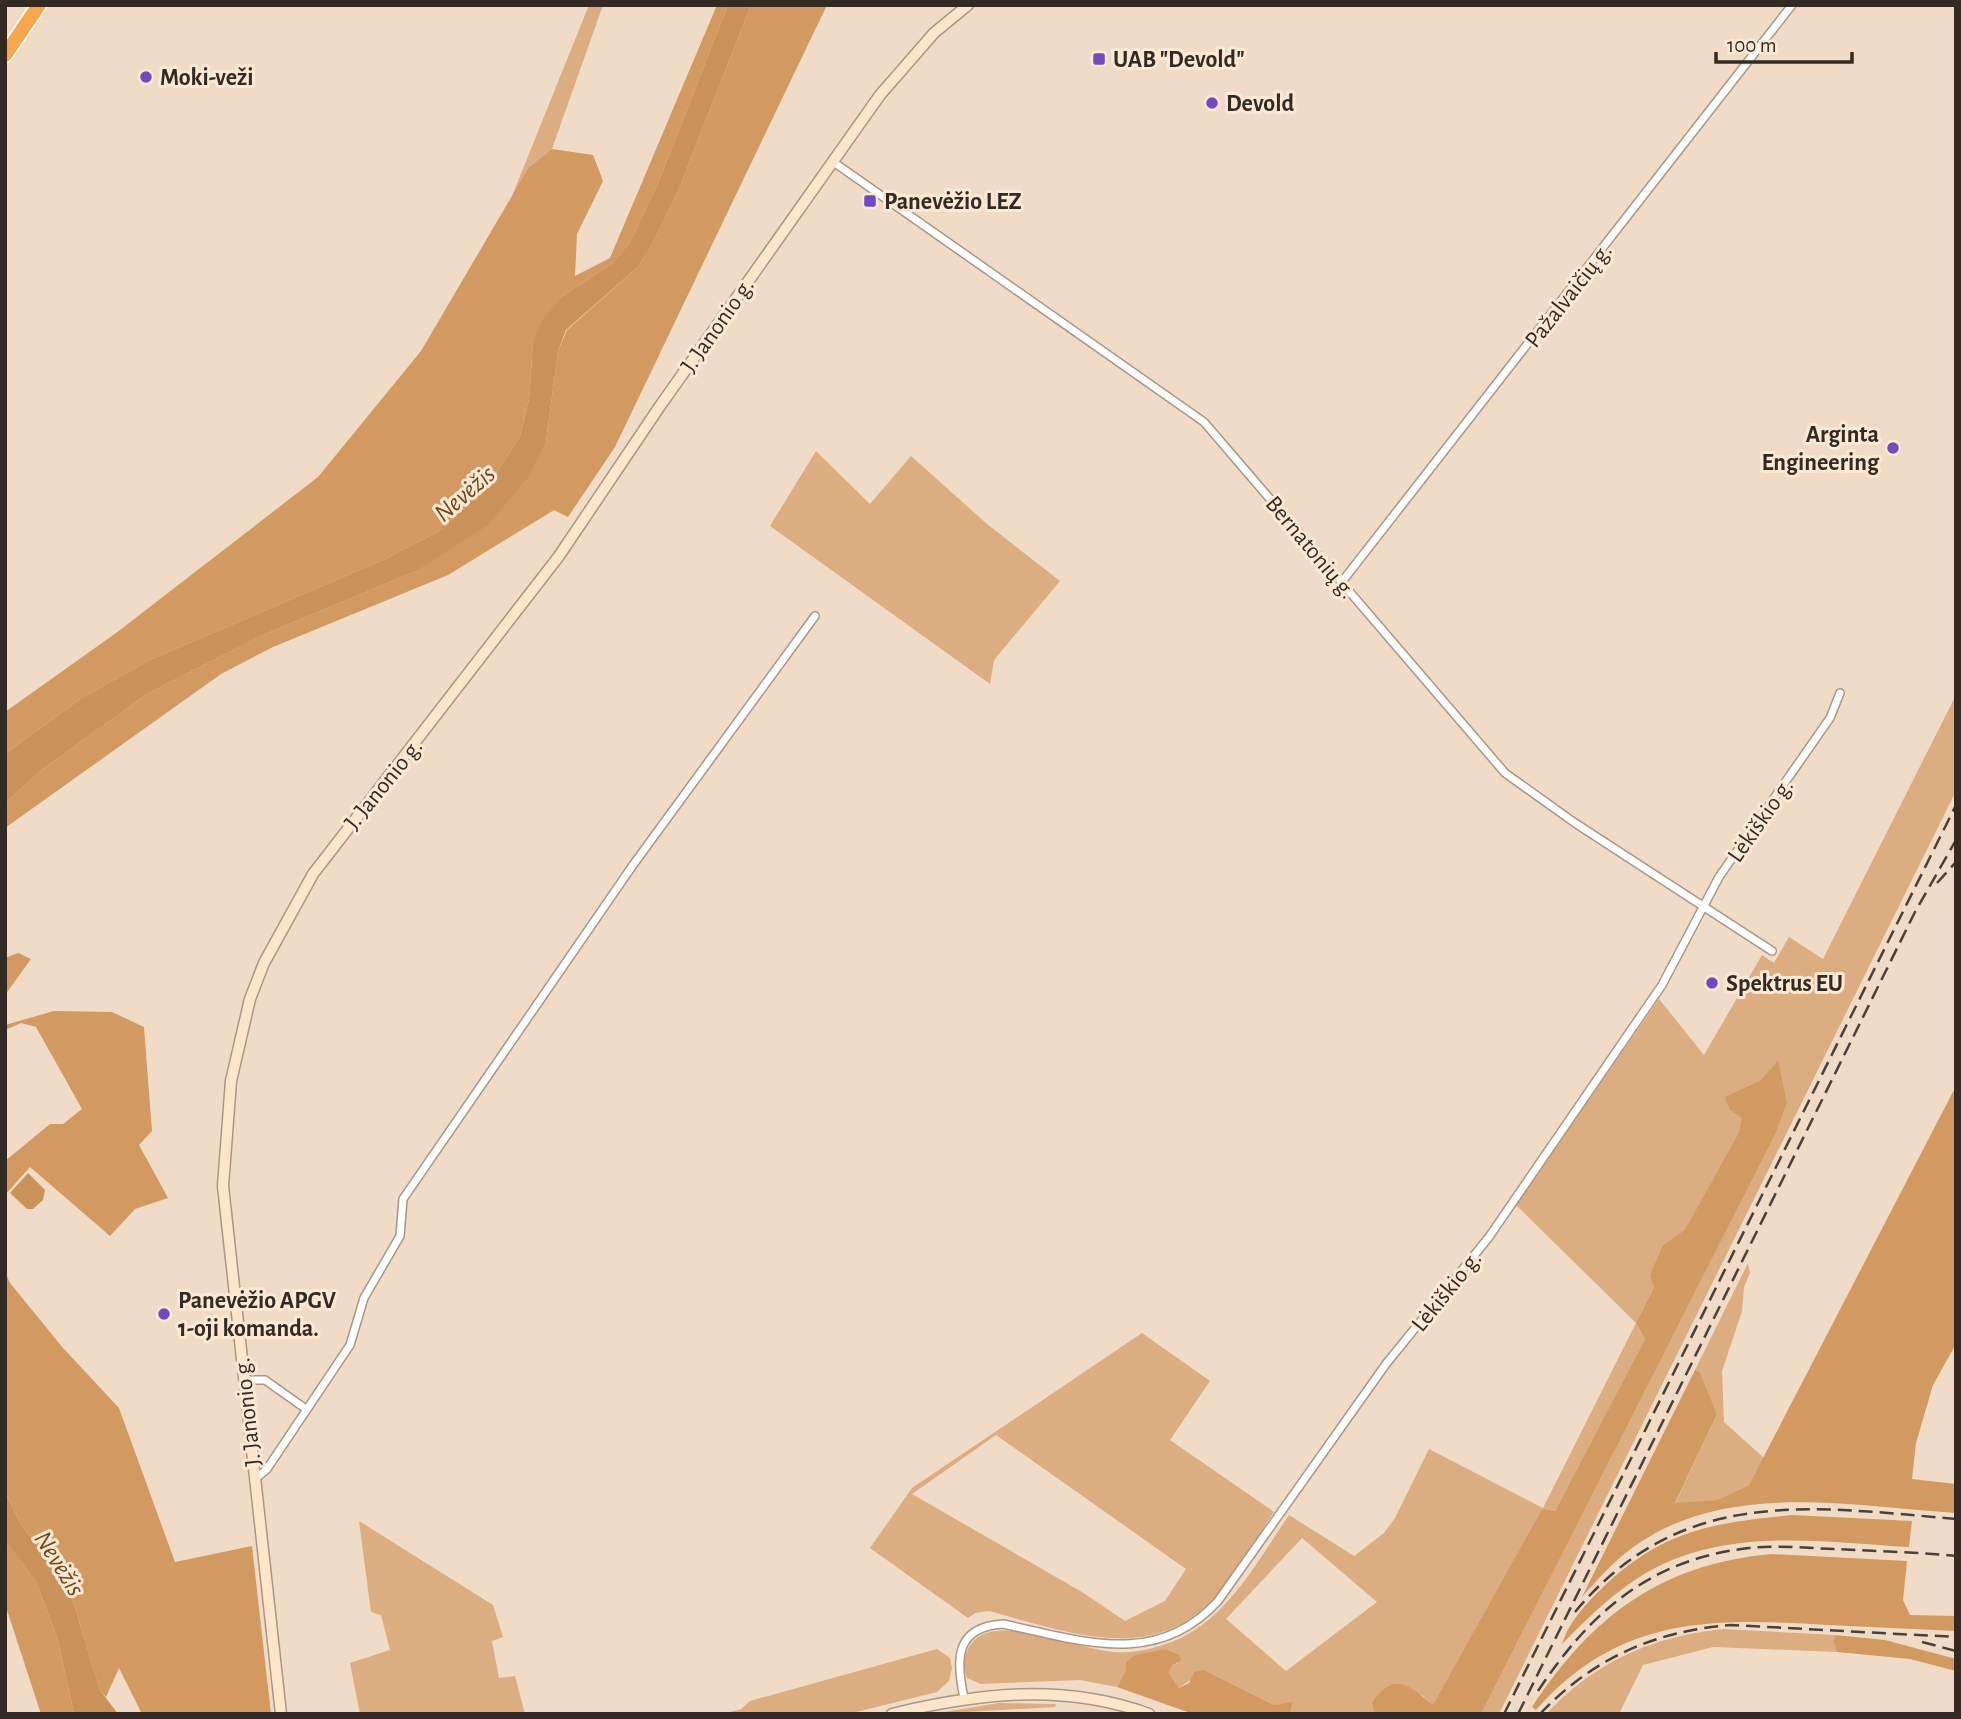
<svg xmlns="http://www.w3.org/2000/svg" width="1961" height="1719" viewBox="0 0 1961 1719" font-family="'Alegreya Sans',sans-serif">
	<style>
		.green { fill: #dbad80; fill-rule: evenodd }
		.forest { fill: #d29960 }
		.water { fill: #cb935a }
		.lines { fill: none; stroke-linecap: round; stroke-linejoin: round }
		.street-casing { stroke: #a99683; stroke-width: 10 }
		.secondary-casing { stroke: #a99683; stroke-width: 13 }
		.highway-casing { stroke: #fff; stroke-width: 17 }
		.street { stroke: #fff; stroke-width: 7 }
		.secondary { stroke: #fde5ca; stroke-width: 10 }
		.highway { stroke: #f8a74f; stroke-width: 14 }
		.rail { stroke: #4a4037; stroke-width: 2.5; stroke-dasharray: 14 7; stroke-linecap: butt }
		.poi-dot { fill: #7348c0; stroke: #fde8d4; stroke-width: 2.5 }
		.labels { text-anchor: middle; stroke-width: 6; stroke-linejoin: round; paint-order: stroke }
		.poi-label { font-size: 24px; font-weight: bold; fill: #332b23; stroke: #fde8d4; text-anchor: start }
		.street-label { font-size: 24px; fill: #332b23; stroke: #fde8d4 }
		.water-label { font-size: 26px; font-style: italic; fill: #6d471b; stroke: #fde8d4 }
	</style>
	<rect width="100%" height="100%" fill="#f0dbc7"/>
	<g class="green">
		<polygon points="589,5 603,5 552,149 529,167 510,201"/>
		<polygon points="816,451 870,504 911,456 987,524 1060,581 994,660 990,684 770,526"/>
		<path d="M1956 695V791L1499 1714H1481L1776 1133 1787 1103 1761 1080 1726 1097 1730 1110 1743 1118 1739 1132 1685 1231 1663 1245 1654 1287 1636 1323 1645 1339 1555 1511 1542 1509 1433 1706 1422 1695 1372 1703 1374 1714H1290L1293 1703 1274 1705 1204 1670 1179 1688 1169 1673 1172 1666 1178 1663 1165 1649 1135 1656 1126 1662V1670L1117 1687 1080 1680 981 1684 967 1678C962 1665 963 1655 972 1643 997 1611 1077 1650 1114 1652 1136 1654 1161 1647 1181 1638 1230 1614 1259 1559 1289 1515L1354 1556 1384 1533 1395 1518 1429 1449 1543 1508 1636 1323 1516 1205 1659 999 1704 1055 1762 955 1774 963 1789 937 1823 959ZM1302 1538 1377 1602 1286 1671 1226 1619Z"/>
		<polygon points="1748,1263 1750,1273 1744,1287 1742,1311 1722,1371 1724,1422 1764,1458 1749,1485 1717,1500 1675,1504 1717,1414 1700,1372 1695,1370"/>
		<path d="M1142 1333 1210 1381 1170 1440 1274 1512C1257 1537 1241 1564 1223 1588 1159 1669 1070 1633 989 1611L975 1613 968 1618 870 1548 912 1488ZM996 1435 1186 1569 1165 1601 1125 1621 1082 1592 912 1494Z"/>
		<polygon points="359,1521 493,1605 503,1637 492,1641 499,1678 515,1676 525,1714 360,1714 350,1663 390,1650 381,1615 371,1612"/>
		<path d="M1723 1629 1835 1635 1833 1641 1837 1652 1713 1647 1643 1665 1619 1714H1546C1596 1661 1651 1637 1723 1629Z"/>
		<polygon points="937,1649 950,1658 952,1668 949,1681 937,1692 848,1714 723,1714 741,1709 750,1701"/>
		<polygon points="999,1703 1056,1704 1055,1707 932,1714"/>
	</g>
	<g class="forest">
		<polygon points="717,5 728,5 658,183 630,242 613,263 561,297 533,342 529,399 520,436 490,483 443,529 383,560 152,659 83,697 5,754 5,712 116,633 318,477 421,351 529,167 552,149 593,155 603,181 577,234 575,276 610,258"/>
		<polygon points="751,5 827,5 615,447 568,517 554,510 448,575 273,647 221,674 5,828 5,803 43,769 147,694 263,635 414,572 546,442 558,351 567,330 639,266 653,243 679,189"/>
		<polygon points="18,953 31,959 5,995 5,958"/>
		<polygon points="54,1011 112,1012 144,1027 152,1131 139,1145 168,1198 135,1209 110,1236 30,1167 5,1195 5,1161 50,1124 63,1124 82,1109 36,1027 21,1023 5,1030 5,1025"/>
		<path d="M1778 1061 1787 1103 1776 1133 1481 1714H1374L1372 1703C1394 1670 1409 1685 1433 1705L1542 1509 1555 1511 1645 1339 1636 1323 1654 1287 1650 1275 1663 1245 1685 1230 1739 1132 1742 1118 1730 1110 1725 1097 1761 1080Z"/>
		<path d="M1956 1086V1344L1933 1385 1916 1443 1912 1479 1956 1484V1513C1850 1506 1724 1480 1632 1548 1613 1562 1597 1580 1582 1597L1695 1370 1700 1372 1717 1414 1675 1503 1717 1500 1749 1485Z"/>
		<polygon points="5,1272 10,1283 63,1348 119,1408 175,1562 252,1546 271,1714 142,1714 119,1668 106,1697 100,1690 73,1601 60,1575 22,1526 6,1494"/>
		<path d="M1792 1515 1912 1521 1909 1547C1826 1542 1735 1528 1657 1567 1621 1585 1590 1616 1562 1644 1568 1624 1583 1607 1598 1592 1660 1531 1709 1523 1792 1515Z"/>
		<polygon points="5,1541 36,1582 57,1637 74,1714 41,1714 5,1604"/>
		<path d="M1772 1554 1907 1561 1903 1600 1910 1615 1956 1616V1631C1913 1629 1871 1627 1828 1625 1712 1618 1620 1615 1536 1710L1532 1707C1592 1616 1661 1564 1772 1554Z"/>
		<polygon points="1835,1635 1885,1640 1956,1659 1956,1671 1910,1659 1837,1652 1833,1641"/>
		<polygon points="1165,1649 1179,1655 1181,1660 1172,1666 1169,1673 1179,1688 1189,1683 1194,1672 1204,1670 1274,1705 1293,1702 1290,1714 1193,1714 1117,1687 1126,1670 1126,1662 1135,1655"/>
	</g>
	<g class="water">
		<polygon points="728,5 751,5 679,189 653,243 639,266 566,330 558,351 546,442 529,476 488,525 414,572 263,635 147,694 43,769 5,803 5,754 83,697 152,659 383,560 443,529 490,483 520,436 529,399 533,342 542,321 561,297 613,263 630,242 658,183"/>
		<polygon points="28,1173 45,1190 43,1200 33,1209 27,1209 10,1193"/>
		<polygon points="5,1383 6,1494 22,1526 60,1575 73,1601 100,1690 118,1714 74,1714 57,1637 36,1582 5,1541"/>
	</g>
	<g class="lines">
		<g class="street-casing">
			<g id="street">
				<polyline points="832,161 1204,422 1505,773 1575,823 1772,951"/>
				<polyline points="1341,583 1792,5"/>
				<polyline points="243,1380 265,1380 306,1409"/>
				<polyline points="254,1480 267,1469 350,1345 364,1298 400,1236 403,1199 633,865 815,616"/>
				<path d="M964 1698C956 1661 954 1627 1003 1624 1080 1640 1156 1669 1218 1601L1386 1364 1489 1237 1662 985 1719 877 1830 718 1840 693"/>
			</g>
		</g>
		<g class="secondary-casing">
			<g id="secondary">
				<polyline points="281,1714 223,1186 231,1081 250,999 264,963 313,874 559,556 660,406 880,95 934,33 968,5"/>
				<path d="M892 1714C979 1693 1063 1683 1149 1714"/>
			</g>
		</g>
		<g class="highway-casing">
			<polyline id="highway" points="5,55 39,5"/>
		</g>
		<use href="#street" class="street"/>
		<use href="#secondary" class="secondary"/>
		<use href="#highway" class="highway"/>
		<g class="rail">
			<polyline points="1937,883 1956,862"/>
			<path d="M1575 1612C1680 1486 1808 1506 1956 1519"/>
			<polyline points="1922,1642 1956,1651"/>
			<path d="M1538 1691C1591 1611 1651 1559 1749 1548 1777 1545 1806 1548 1834 1549 1874 1551 1915 1552 1956 1556"/>
			<polyline points="1504,1714 1956,805"/>
			<polyline points="1518,1714 1915,912 1956,840"/>
			<path d="M1540 1714C1593 1658 1655 1631 1731 1625L1956 1637"/>
		</g>
	</g>
	<g class="poi-dot">
		<rect x="1092" y="52" width="14" height="14" rx="3.5"/>
		<circle cx="146" cy="77" r="7"/>
		<circle cx="1212" cy="103" r="7"/>
		<rect x="863" y="194" width="14" height="14" rx="3.5"/>
		<circle cx="1893" cy="448" r="7"/>
		<circle cx="1712" cy="983" r="7"/>
		<circle cx="164" cy="1314" r="7"/>
	</g>
	<g class="labels">
		<g class="poi-label">
			<text x="1113" y="67">UAB "Devold"</text>
			<text x="160" y="85">Moki-veži</text>
			<text x="1226" y="111">Devold</text>
			<text x="884" y="209">Panevėžio LEZ</text>
			<text x="1879" y="442" text-anchor="end">Arginta<tspan x="1879" dy="28">Engineering</tspan></text>
			<text x="1726" y="991">Spektrus EU</text>
			<text x="178" y="1308">Panevėžio APGV<tspan x="178" dy="28">1-oji komanda.</tspan></text>
		</g>
		<g class="street-label">
			<text transform="translate(1568 295) rotate(-52)" y="8">Pažalvaičių g.</text>
			<text transform="translate(717 325) rotate(-55)" y="8">J. Janonio g.</text>
			<text transform="translate(1311 547) rotate(50)" y="8">Bernatonių g.</text>
			<text transform="translate(383 784) rotate(-51)" y="8">J. Janonio g.</text>
			<text transform="translate(1760 820) rotate(-55)" y="8">Lėkiškio g.</text>
			<text transform="translate(1446 1291) rotate(-51)" y="8">Lėkiškio g.</text>
			<text transform="translate(247 1412) rotate(-96)" y="8">J. Janonio g.</text>
		</g>
		<g class="water-label">
			<text transform="translate(464 493) rotate(-41)" y="9">Nevėžis</text>
			<text transform="translate(60 1563) rotate(58)" y="9">Nevėžis</text>
		</g>
	</g>
	<rect width="1961" height="1719" fill="none" stroke="#332b23" stroke-width="14"/>
	<path d="M1716 52v10h136v-10" fill="none" stroke="#332b23" stroke-width="3.5"/>
	<text x="1727" y="52" font-size="21" fill="#332b23" stroke="#fde8d4" stroke-width="5" paint-order="stroke">100 m</text>
</svg>
